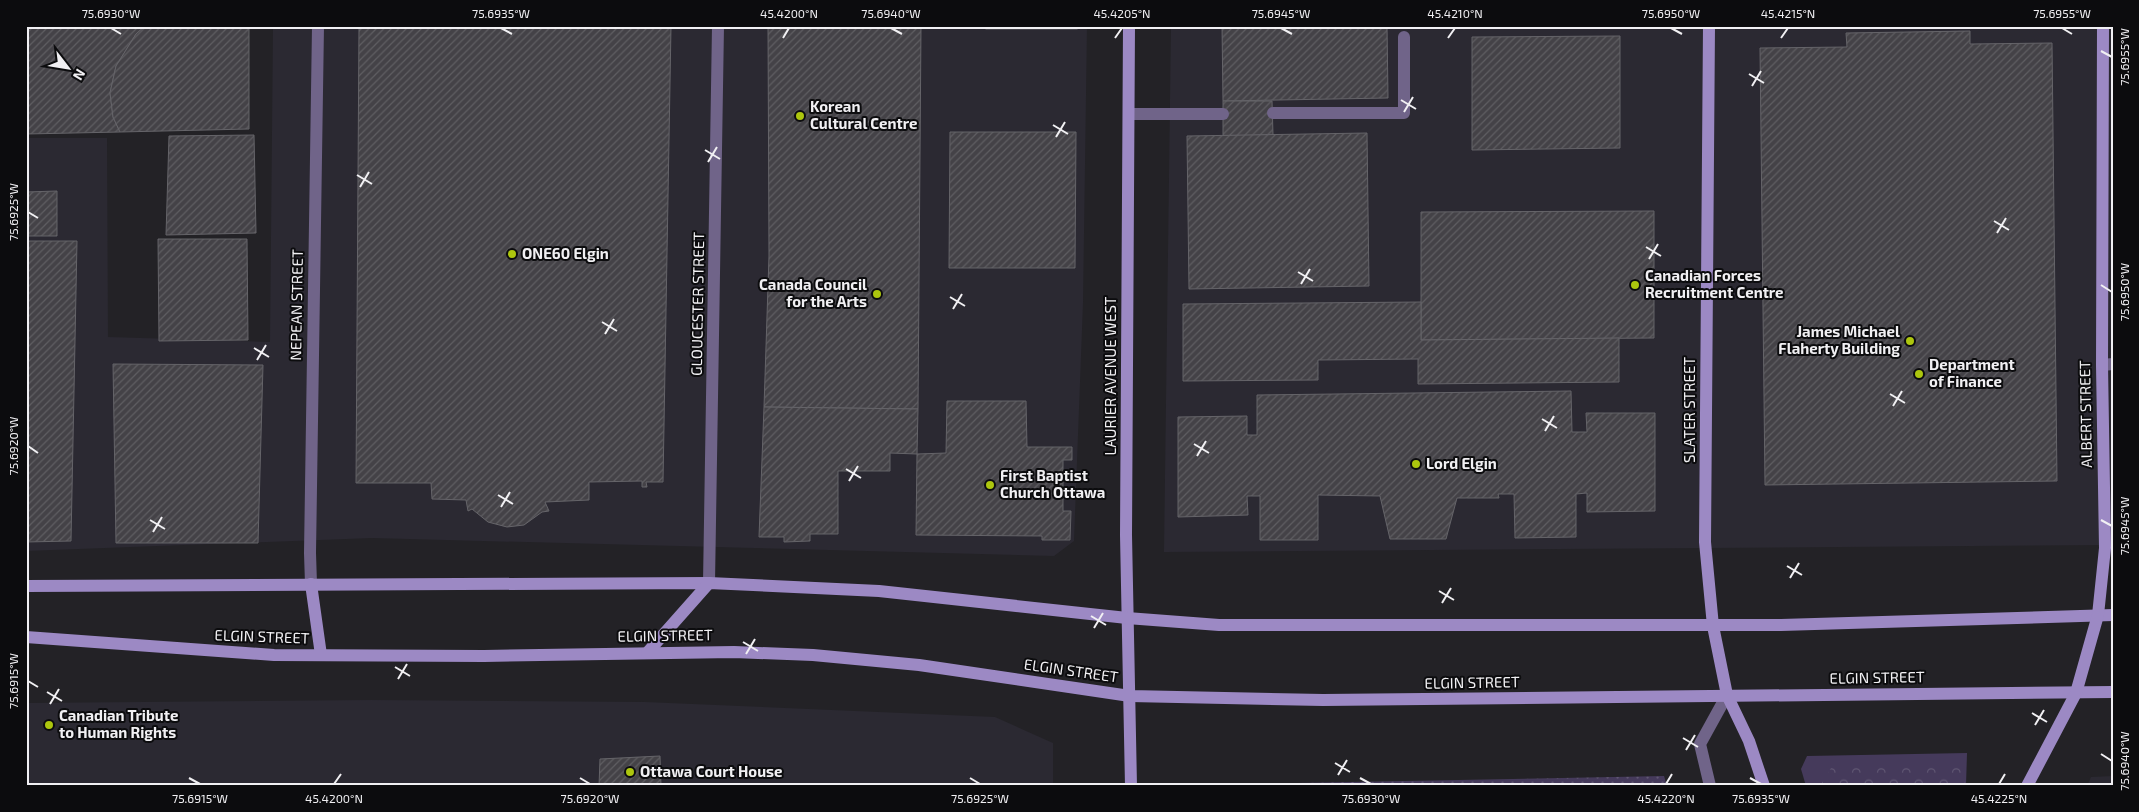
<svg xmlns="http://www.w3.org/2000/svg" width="2139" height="812" viewBox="0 0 2139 812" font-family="'Exo 2',sans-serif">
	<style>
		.built { fill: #2b2932 }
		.green { fill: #453a5b }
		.forest { fill: url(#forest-crowns) }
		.park { fill: url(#park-dots) }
		.building { fill: url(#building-hatch); stroke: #656469 }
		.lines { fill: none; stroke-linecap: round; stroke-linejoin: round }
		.lane { stroke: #706489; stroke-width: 12 }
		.street { stroke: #706489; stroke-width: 12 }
		.secondary { stroke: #9c89c4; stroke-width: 12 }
		.ticks { fill: none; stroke: #f1f0f3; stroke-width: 2 }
		.poi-dot { fill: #adc60e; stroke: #0c0c0e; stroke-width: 2 }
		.labels { text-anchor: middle; stroke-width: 4; stroke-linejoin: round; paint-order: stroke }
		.poi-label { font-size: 15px; font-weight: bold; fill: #f1f0f3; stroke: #0c0c0e; text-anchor: start }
		.street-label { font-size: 15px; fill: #f1f0f3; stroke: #0c0c0e }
		.neatline { fill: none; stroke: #f1f0f3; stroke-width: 2 }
		.ticks-label { font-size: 12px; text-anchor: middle; fill: #f1f0f3 }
	</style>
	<defs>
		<pattern id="forest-crowns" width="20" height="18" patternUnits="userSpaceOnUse" patternTransform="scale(1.25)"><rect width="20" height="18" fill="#453a5b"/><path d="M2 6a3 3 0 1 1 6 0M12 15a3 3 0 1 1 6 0" fill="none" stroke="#605773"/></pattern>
		<pattern id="park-dots" width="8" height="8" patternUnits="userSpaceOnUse" patternTransform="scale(1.25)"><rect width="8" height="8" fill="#453a5b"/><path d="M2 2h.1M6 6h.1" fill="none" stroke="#605773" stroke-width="1.8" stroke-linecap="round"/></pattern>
		<pattern id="building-hatch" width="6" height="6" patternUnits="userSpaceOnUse" patternTransform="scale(1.25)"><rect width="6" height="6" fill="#444247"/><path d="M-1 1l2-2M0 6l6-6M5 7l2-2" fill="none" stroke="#5f5e62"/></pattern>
	</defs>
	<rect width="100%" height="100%" fill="#232226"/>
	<g class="built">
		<polygon points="273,26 1087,26 1083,303 1074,541 1054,556 372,538 26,551 26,138 107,138 108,337 270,342"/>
		<polygon points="1171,26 2113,26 2113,545 1164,552"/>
		<polygon points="371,700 645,702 995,717 1053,743 1053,786 26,786 26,703"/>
		<polygon points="2113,776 2113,786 2087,786 2091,777"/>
	</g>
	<polygon class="green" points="1967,753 1966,786 1806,786 1801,769 1807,756"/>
	<polygon class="forest" points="1937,764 1962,764 1965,780 1964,786 1820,786 1831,768 1847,765 1863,769 1887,765 1919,768"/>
	<polygon class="park" points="1664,776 1667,786 1194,786 1194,785"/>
	<g class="building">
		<polygon points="26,26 145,26 136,34 116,66 110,93 113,117 120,132 26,134"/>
		<polygon points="145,26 249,26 249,129 120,132 113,117 110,93 116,66 136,34"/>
		<polygon points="359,26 671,26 663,482 646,482 647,487 642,487 642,481 589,482 589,500 545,502 549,511 542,512 524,525 507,527 488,522 472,509 468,511 466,500 432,499 431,483 356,483"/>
		<polygon points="768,26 921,26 918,409 764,407 769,256"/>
		<rect x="986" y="26" width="91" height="3"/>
		<polygon points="1222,26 1387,26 1388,98 1223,101"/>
		<polygon points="1970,31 1970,44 2052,43 2057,481 1765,485 1760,48 1847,47 1846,33"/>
		<polygon points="1620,36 1620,148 1472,150 1472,37"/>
		<polygon points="1223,101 1272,101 1273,135 1223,136"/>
		<polygon points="950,132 1076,132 1075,268 949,268"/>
		<polygon points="1367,133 1369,286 1189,289 1187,136"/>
		<polygon points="254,135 256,233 166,235 169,136"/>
		<polygon points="57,191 57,236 26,236 26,192"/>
		<polygon points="1654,211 1654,338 1421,340 1421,212"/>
		<polygon points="158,239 247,239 248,340 159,341"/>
		<polygon points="26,241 77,241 71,541 26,542"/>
		<polygon points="1421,302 1421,340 1619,338 1619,382 1418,384 1418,359 1318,360 1318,380 1183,381 1183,304"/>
		<polygon points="113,364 263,365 258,543 116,543"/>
		<polygon points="1571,391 1572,432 1587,432 1586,413 1655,413 1655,511 1587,512 1587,493 1576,494 1576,537 1515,538 1514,494 1498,494 1499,498 1457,498 1446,539 1390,539 1380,496 1318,495 1318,540 1260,540 1260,496 1247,496 1248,515 1178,517 1178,417 1247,416 1247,435 1257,435 1257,395"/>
		<polygon points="947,401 1026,401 1027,447 1072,447 1072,460 1063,460 1063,511 1071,511 1070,540 1042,540 1042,536 916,535 917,454 946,453"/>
		<polygon points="764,407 918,409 917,454 890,453 890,471 838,471 838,534 810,534 810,541 784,542 784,537 759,537"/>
		<polygon points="660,756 661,786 599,786 600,759"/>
	</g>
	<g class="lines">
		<g class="lane">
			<polyline points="1273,113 1404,113 1404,37"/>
			<polyline points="1129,114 1223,114"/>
			<polyline points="2102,365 2113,364"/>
			<polyline points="1710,786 1700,744 1727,695"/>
		</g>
		<g class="street">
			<polyline points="709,583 718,26"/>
			<polyline points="311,584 310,553 318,26"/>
		</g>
		<g class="secondary">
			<polyline points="1129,26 1126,535 1131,786"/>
			<polyline points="1709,26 1705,542 1713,626 1727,695 1749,741 1764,786"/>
			<polyline points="311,584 321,655"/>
			<polyline points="26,586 709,583 879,591 1127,618 1219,625 1781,625 2113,615"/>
			<polyline points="26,637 274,655 484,656 734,652 813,655 919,665 1130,696 1323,700 2113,692"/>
			<polyline points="647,653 709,583"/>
			<polyline points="2027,786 2076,693 2098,615 2105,548 2102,365 2103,26"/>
		</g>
	</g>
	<path class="ticks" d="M111 28 121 34M501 28 512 34M891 28 902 34M1281 28 1292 34M1671 28 1682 34M2062 28 2072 34M783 38 789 28M1115 38 1122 28M1448 38 1455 28M1781 38 1788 28M2101 51 2112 57M1749 74 1764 83M1752 86 1761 71M1401 100 1416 109M1404 112 1413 97M1053 125 1068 134M1056 137 1065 122M705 150 720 159M708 162 717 147M357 175 372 184M360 187 369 172M28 212 38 218M1994 221 2009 230M1997 233 2006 218M1646 247 1661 256M1649 259 1658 244M1298 272 1313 281M1301 284 1310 269M2101 285 2112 292M950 297 965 306M953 309 962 294M602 322 617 331M605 334 614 319M254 348 269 357M257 360 266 345M1890 394 1905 403M1893 406 1902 391M1542 419 1557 428M1545 431 1554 416M1194 444 1209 453M28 446 38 453M1197 456 1206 441M846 469 861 478M849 481 858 466M498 495 513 504M501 507 510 492M150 520 165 529M2101 520 2112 526M153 532 162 517M1787 566 1802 575M1790 578 1799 563M1439 591 1454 600M1442 603 1451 588M1091 616 1106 625M1094 628 1103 613M743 642 758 651M746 654 755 639M395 667 410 676M398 679 407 664M28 681 38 687M47 692 62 701M50 704 59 689M2032 713 2047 722M2035 725 2044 710M1683 738 1698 747M1686 750 1695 735M2101 754 2112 761M1335 763 1350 772M1338 775 1347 760M189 778 200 784M580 778 590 784M970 778 980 784M1360 778 1371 784M1750 778 1761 784M334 784 341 774M1666 784 1672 774M1999 784 2005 774"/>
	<g class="poi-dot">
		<circle cx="800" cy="116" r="5"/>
		<circle cx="512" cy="254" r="5"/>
		<circle cx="1635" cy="285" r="5"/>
		<circle cx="877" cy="294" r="5"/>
		<circle cx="1910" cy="341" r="5"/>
		<circle cx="1919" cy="374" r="5"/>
		<circle cx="1416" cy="464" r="5"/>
		<circle cx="990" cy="485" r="5"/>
		<circle cx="49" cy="725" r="5"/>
		<circle cx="630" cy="772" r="5"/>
	</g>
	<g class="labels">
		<g class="poi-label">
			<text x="810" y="112">Korean<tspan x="810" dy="17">Cultural Centre</tspan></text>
			<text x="522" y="259">ONE60 Elgin</text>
			<text x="1645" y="281">Canadian Forces<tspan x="1645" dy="17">Recruitment Centre</tspan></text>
			<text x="867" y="290" text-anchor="end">Canada Council<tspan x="867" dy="17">for the Arts</tspan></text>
			<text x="1900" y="337" text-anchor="end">James Michael<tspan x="1900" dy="17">Flaherty Building</tspan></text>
			<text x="1929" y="370">Department<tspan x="1929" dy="17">of Finance</tspan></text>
			<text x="1426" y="469">Lord Elgin</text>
			<text x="1000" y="481">First Baptist<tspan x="1000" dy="17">Church Ottawa</tspan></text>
			<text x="59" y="721">Canadian Tribute<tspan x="59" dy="17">to Human Rights</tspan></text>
			<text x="640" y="777">Ottawa Court House</text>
		</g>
		<g class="street-label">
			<text transform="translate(698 304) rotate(-89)" y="5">GLOUCESTER STREET</text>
			<text transform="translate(297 305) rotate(-89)" y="5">NEPEAN STREET</text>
			<text transform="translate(1111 376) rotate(-90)" y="5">LAURIER AVENUE WEST</text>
			<text transform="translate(1690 410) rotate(-90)" y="5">SLATER STREET</text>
			<text transform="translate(2086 414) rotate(-91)" y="5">ALBERT STREET</text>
			<text transform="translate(665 636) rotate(-1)" y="5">ELGIN STREET</text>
			<text transform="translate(262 637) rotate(2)" y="5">ELGIN STREET</text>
			<text transform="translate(1071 671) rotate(8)" y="5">ELGIN STREET</text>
			<text transform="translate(1877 678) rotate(-1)" y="5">ELGIN STREET</text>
			<text transform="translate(1472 683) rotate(-1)" y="5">ELGIN STREET</text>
		</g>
	</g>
	<rect width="2139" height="812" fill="none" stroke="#0c0c0e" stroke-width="55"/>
	<g transform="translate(68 68) rotate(121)" stroke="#0c0c0e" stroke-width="4" paint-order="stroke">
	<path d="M0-4L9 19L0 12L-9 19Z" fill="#f1f0f3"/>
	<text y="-8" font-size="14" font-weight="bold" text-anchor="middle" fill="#f1f0f3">N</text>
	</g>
	<rect x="28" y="28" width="2084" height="756" class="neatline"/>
	<g class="ticks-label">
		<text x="111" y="18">75.6930°W</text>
		<text x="501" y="18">75.6935°W</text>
		<text x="789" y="18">45.4200°N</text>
		<text x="891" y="18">75.6940°W</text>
		<text x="1122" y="18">45.4205°N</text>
		<text x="1281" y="18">75.6945°W</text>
		<text x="1455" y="18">45.4210°N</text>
		<text x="1671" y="18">75.6950°W</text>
		<text x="1788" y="18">45.4215°N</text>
		<text x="2062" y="18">75.6955°W</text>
		<text transform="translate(2125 57) rotate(-90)" y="4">75.6955°W</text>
		<text transform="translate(14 212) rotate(-90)" y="4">75.6925°W</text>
		<text transform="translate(2125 292) rotate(-90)" y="4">75.6950°W</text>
		<text transform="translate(14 446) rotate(-90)" y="4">75.6920°W</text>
		<text transform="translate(2125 526) rotate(-90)" y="4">75.6945°W</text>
		<text transform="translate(14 681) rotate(-90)" y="4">75.6915°W</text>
		<text transform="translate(2125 761) rotate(-90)" y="4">75.6940°W</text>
		<text x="200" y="803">75.6915°W</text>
		<text x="334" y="803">45.4200°N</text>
		<text x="590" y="803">75.6920°W</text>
		<text x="980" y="803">75.6925°W</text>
		<text x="1371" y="803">75.6930°W</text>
		<text x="1666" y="803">45.4220°N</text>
		<text x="1761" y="803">75.6935°W</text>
		<text x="1999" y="803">45.4225°N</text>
	</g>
</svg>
